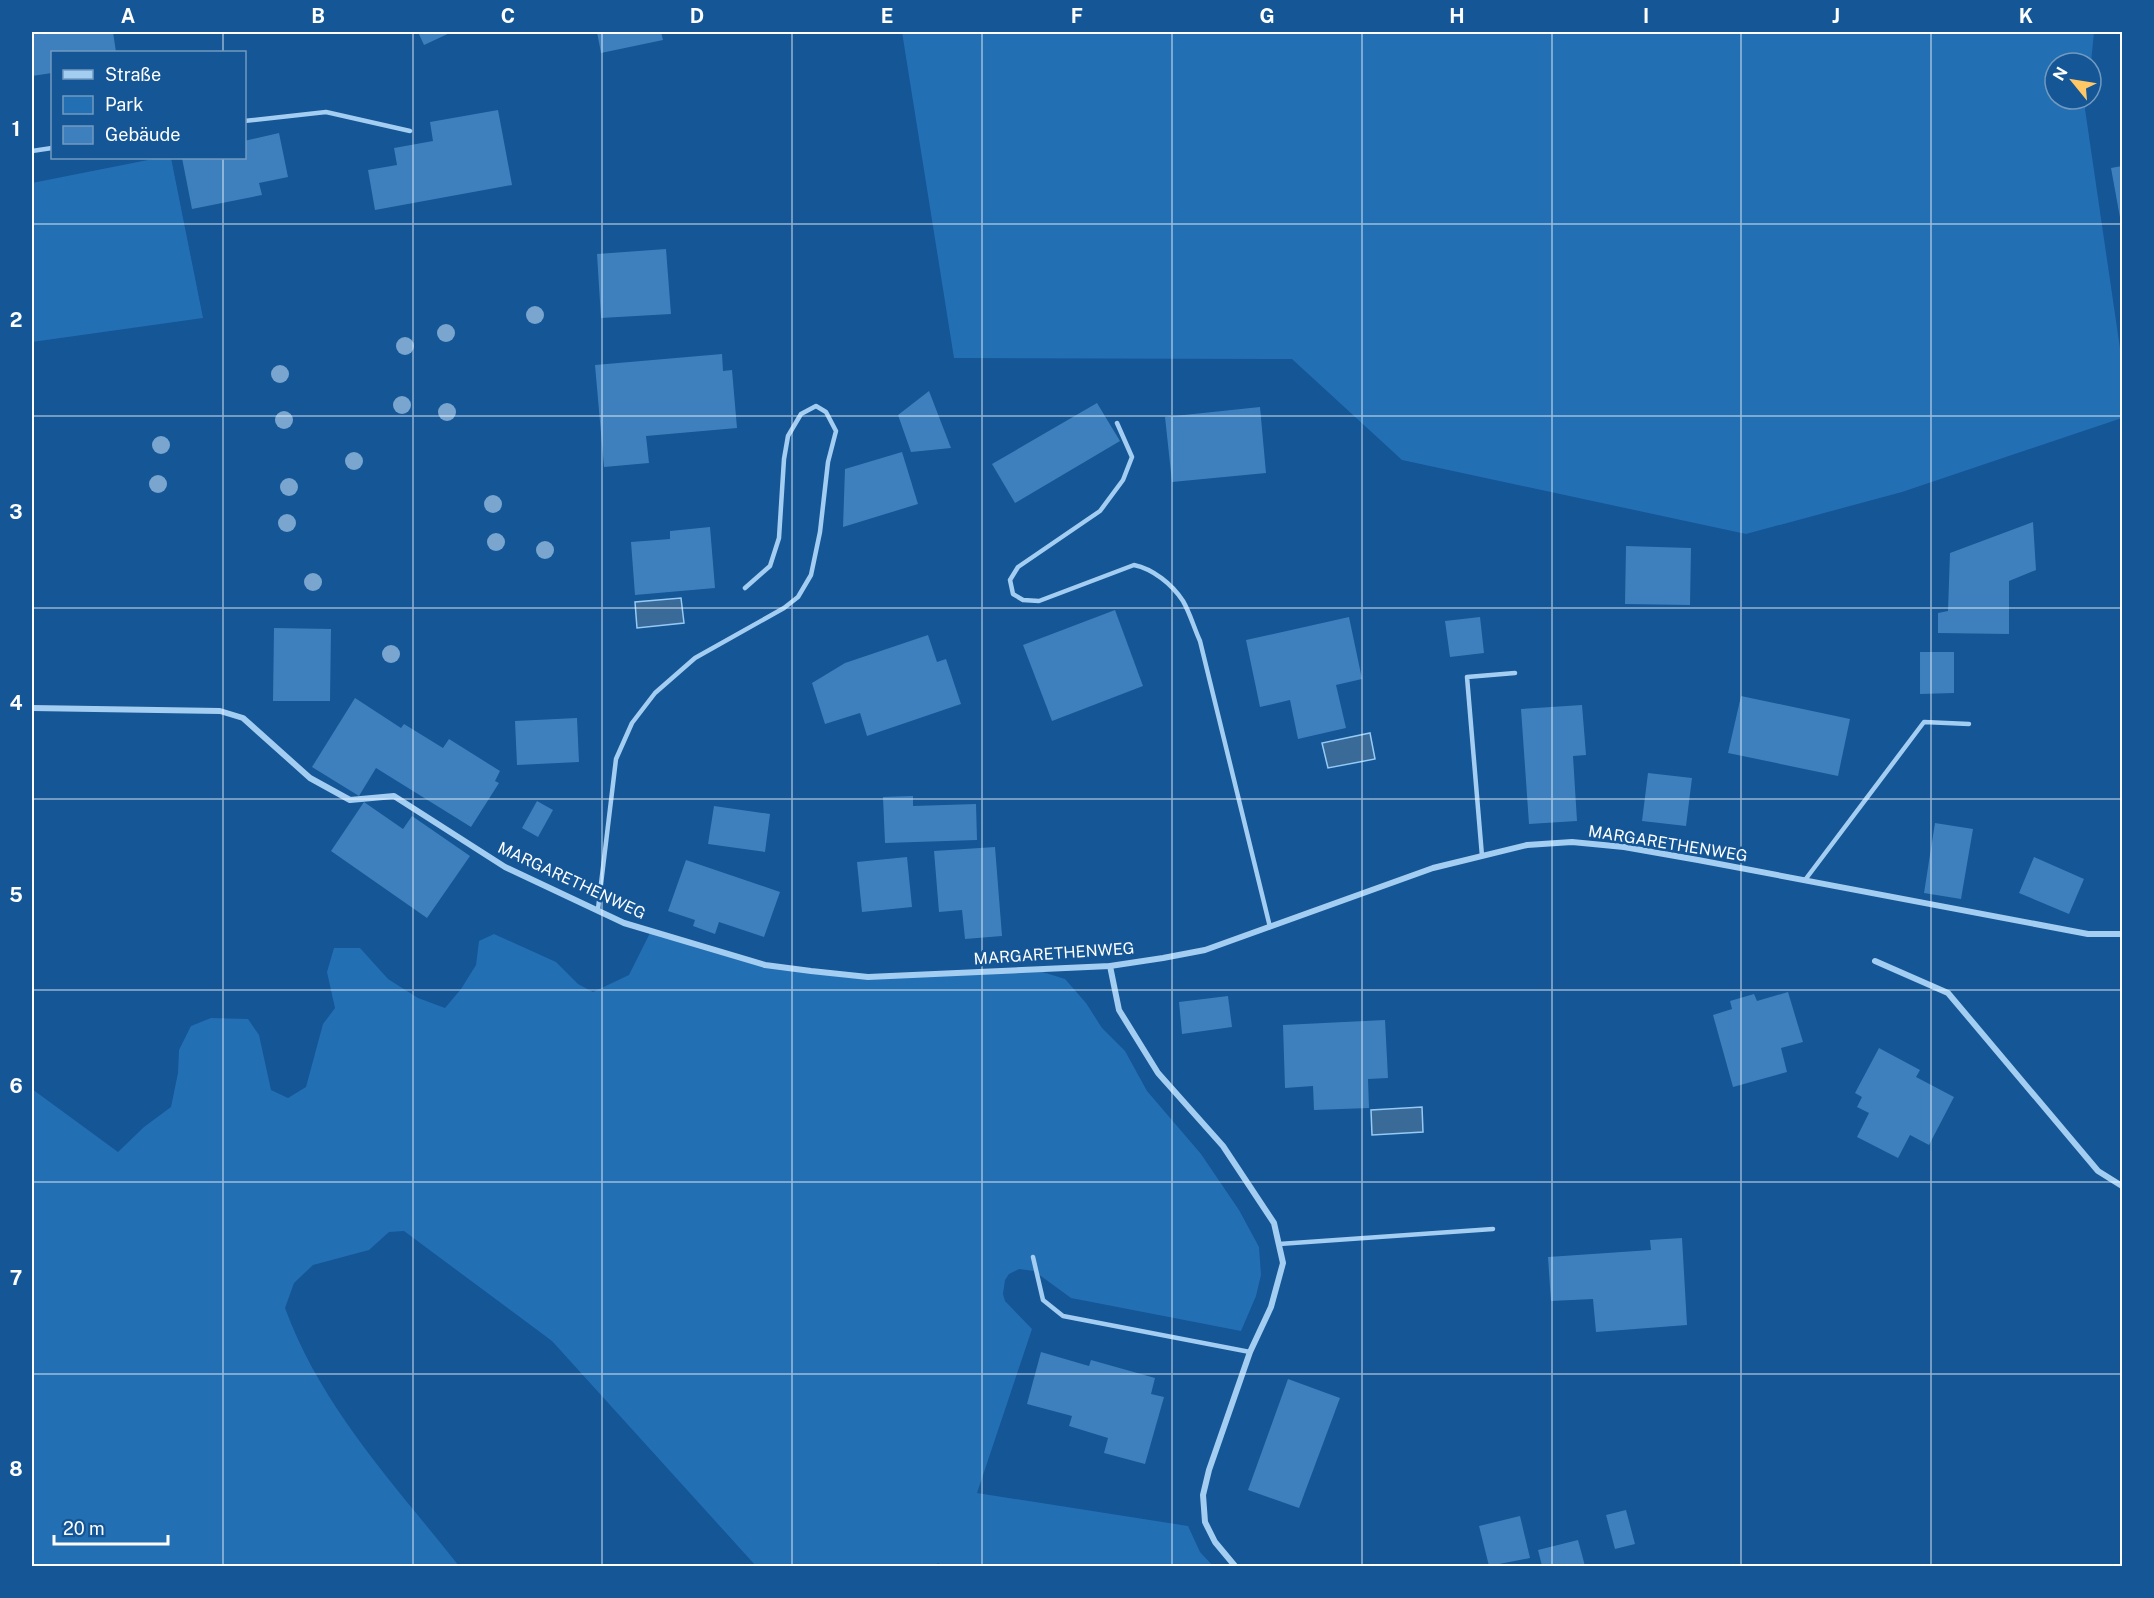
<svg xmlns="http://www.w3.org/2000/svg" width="2154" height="1598" viewBox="0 0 2154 1598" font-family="'Public Sans',sans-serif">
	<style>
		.green { fill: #236fb3 }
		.water { fill: #3a6a98; stroke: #96caf5; stroke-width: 1.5 }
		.building { fill: #3d80bd }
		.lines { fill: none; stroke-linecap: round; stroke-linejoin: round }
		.lane { stroke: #a4cdf2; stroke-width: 4.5 }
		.street { stroke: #a4cdf2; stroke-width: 6 }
		.tree { fill: #79a5cf }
		.grid { fill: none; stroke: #fff; stroke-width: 1.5; stroke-opacity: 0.55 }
		.labels { text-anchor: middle; stroke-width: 5; stroke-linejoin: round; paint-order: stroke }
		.street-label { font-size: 16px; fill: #fff; stroke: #145696 }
		.neatline { fill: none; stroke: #fff; stroke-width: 2 }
		.grid-label { font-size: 20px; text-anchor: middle; font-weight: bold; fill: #fff }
	</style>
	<rect width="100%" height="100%" fill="#145696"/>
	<g class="green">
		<polygon points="902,32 2094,32 2091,63 2055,63 2055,99 2087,99 2085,109 2122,362 2122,418 1902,492 1746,534 1402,460 1292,359 954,358"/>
		<polygon points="158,158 171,158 203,318 32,342 32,183"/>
		<path d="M651 931 765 965 868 977 1033 969 1065 979 1086 1003 1102 1028 1125 1051 1147 1091 1201 1154 1239 1210 1259 1247 1261 1275 1256 1296 1241 1331 1071 1298 1034 1271 1019 1269 1009 1274 1005 1280 1003 1294 1005 1301 1032 1329 977 1493 1188 1526 1200 1552 1213 1566H942L938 1563 935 1566H756L552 1341 404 1231 389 1232 369 1250 313 1265 294 1283 285 1308C321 1407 395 1485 459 1566H32V1089L118 1152 144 1127 171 1107 178 1073 179 1050 191 1026 211 1018 248 1019 259 1035 271 1090 288 1098 306 1087 323 1024 335 1008 327 972 334 948H360L388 979 418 998 445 1008 461 989 476 965 479 941 494 934 556 962 578 984 593 992 629 975Z"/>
	</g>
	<g class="water">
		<polygon points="681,598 684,623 637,628 635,602"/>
		<polygon points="1370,733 1375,759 1328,768 1322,743"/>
		<polygon points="1422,1107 1423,1132 1372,1135 1371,1110"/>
	</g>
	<g class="building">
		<polygon points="32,32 113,32 116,52 52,52 52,73 32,76"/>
		<polygon points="418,32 452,32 424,45"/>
		<polygon points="597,32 661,32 663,40 601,53"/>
		<polygon points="498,110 512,185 375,210 368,170 397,165 394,148 433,141 430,122"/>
		<polygon points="279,133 288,177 259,183 262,195 192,209 182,158 244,158 244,141"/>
		<polygon points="2122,166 2122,223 2121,223 2111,168"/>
		<polygon points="666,249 671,314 601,318 597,254"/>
		<polygon points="722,354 723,371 732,370 737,428 646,436 649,463 604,467 595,365"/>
		<polygon points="929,391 951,448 911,452 898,415"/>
		<polygon points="1097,403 1120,441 1015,503 992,464"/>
		<polygon points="1260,407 1266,473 1172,482 1165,417"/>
		<polygon points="902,452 918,504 843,527 845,469"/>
		<polygon points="2033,522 2036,570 2009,581 2009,634 1938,633 1938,613 1948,611 1950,553"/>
		<polygon points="710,527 715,588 635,595 631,542 670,539 670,531"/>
		<polygon points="1626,546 1691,548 1690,605 1625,604"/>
		<polygon points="1115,610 1143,686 1052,721 1023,645"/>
		<polygon points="1349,617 1362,679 1336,685 1346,728 1298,739 1290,700 1260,707 1246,640"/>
		<polygon points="1480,617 1484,653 1450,657 1445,621"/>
		<polygon points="274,628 331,629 330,701 273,701"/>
		<polygon points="928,635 937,662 946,659 961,704 867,736 860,713 825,724 812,683 845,663"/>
		<polygon points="1920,652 1954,652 1954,693 1920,694"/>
		<polygon points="1741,696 1850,719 1838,776 1728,753"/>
		<polygon points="355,698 401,728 404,724 443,748 449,739 500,771 495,781 499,783 471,827 376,768 359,796 312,767"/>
		<polygon points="1582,705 1586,755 1573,756 1577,821 1529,824 1521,709"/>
		<polygon points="577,718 579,762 517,765 515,721"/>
		<polygon points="1648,773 1692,778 1686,826 1642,821"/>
		<polygon points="913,796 913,806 976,804 977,840 885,843 883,797"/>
		<polygon points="537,801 553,810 538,837 522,828"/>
		<polygon points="364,802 403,829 412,816 470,856 427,918 331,851"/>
		<polygon points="714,806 770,814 765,852 708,844"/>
		<polygon points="1935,823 1973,829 1961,899 1924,893"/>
		<polygon points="995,847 1002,936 965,939 962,910 939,912 934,851"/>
		<polygon points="907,857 912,907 862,912 857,862"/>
		<polygon points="2034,857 2084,879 2069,914 2019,893"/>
		<polygon points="686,860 780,892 764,937 719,922 715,934 693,926 695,920 668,911"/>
		<polygon points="1788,992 1803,1042 1781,1048 1787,1072 1733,1087 1713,1015 1732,1009 1730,1001 1754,994 1757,1001"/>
		<polygon points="1228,996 1232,1027 1182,1034 1179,1002"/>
		<polygon points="1385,1020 1388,1078 1368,1079 1369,1108 1314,1110 1313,1086 1285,1088 1283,1025"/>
		<polygon points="1879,1048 1920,1070 1916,1077 1954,1097 1929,1145 1910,1135 1898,1158 1857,1137 1869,1113 1857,1107 1862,1097 1855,1093"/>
		<polygon points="1682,1238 1687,1325 1596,1332 1593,1299 1551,1301 1548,1257 1651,1250 1650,1240"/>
		<polygon points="1041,1352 1089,1366 1091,1360 1155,1378 1151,1394 1164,1397 1145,1464 1104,1453 1108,1438 1069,1426 1072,1416 1027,1404"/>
		<polygon points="1288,1379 1340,1398 1299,1508 1248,1490"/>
		<polygon points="1626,1510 1635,1544 1615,1549 1606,1515"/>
		<polygon points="1520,1516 1530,1558 1489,1566 1479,1526"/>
		<polygon points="1578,1540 1585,1566 1542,1566 1538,1550"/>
	</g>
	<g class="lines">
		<g class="lane">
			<polyline points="244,121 326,112 410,131"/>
			<polyline points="32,151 52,148"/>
			<path d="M1117 423 1132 457 1123 480 1100 511 1018 567 1010 580 1013 594 1023 600 1039 601 1134 565C1153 569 1172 584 1183 601 1190 613 1194 628 1200 641L1270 927"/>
			<polyline points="1482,856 1467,677 1515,673"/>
			<polyline points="1805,880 1924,722 1969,724"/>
			<polyline points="598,909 616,759 632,723 655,693 695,658 784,608 798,597 811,575 820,532 828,462 836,431 826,412 816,406 801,414 788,436 784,459 779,538 770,566 745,588"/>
			<polyline points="1279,1244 1493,1229"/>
			<polyline points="1033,1257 1043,1300 1063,1316 1250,1352"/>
		</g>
		<g class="street">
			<polyline points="32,708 220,711 243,718 310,778 350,800 394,796 505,867 624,923 765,965 811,971 868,977 1110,966 1163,958 1205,950 1433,868 1527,845 1572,842 1624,847 1698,860 2088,934 2122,934"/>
			<polyline points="1875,961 1948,993 2098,1171 2122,1186"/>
			<polyline points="1110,966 1119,1010 1158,1073 1223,1146 1274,1223 1283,1263 1271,1307 1250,1352 1209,1470 1203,1495 1205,1522 1215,1542 1235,1566"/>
		</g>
	</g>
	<g class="tree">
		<circle cx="535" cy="315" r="9"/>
		<circle cx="446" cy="333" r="9"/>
		<circle cx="405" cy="346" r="9"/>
		<circle cx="280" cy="374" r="9"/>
		<circle cx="402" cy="405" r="9"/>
		<circle cx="447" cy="412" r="9"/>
		<circle cx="284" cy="420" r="9"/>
		<circle cx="161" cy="445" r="9"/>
		<circle cx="354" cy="461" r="9"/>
		<circle cx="158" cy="484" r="9"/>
		<circle cx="289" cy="487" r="9"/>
		<circle cx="493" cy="504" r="9"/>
		<circle cx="287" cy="523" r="9"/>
		<circle cx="496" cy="542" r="9"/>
		<circle cx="545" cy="550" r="9"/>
		<circle cx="313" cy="582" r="9"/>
		<circle cx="391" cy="654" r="9"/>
	</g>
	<path class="grid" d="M223 32V52M413 32V1566M602 32V1566M792 32V1566M982 32V1566M1172 32V1566M1362 32V1566M1552 32V1566M1741 32V1566M1931 32V1566M223 158V1566M32 224H2122M32 416H2122M32 608H2122M32 799H2122M32 990H2122M32 1182H2122M32 1374H2122"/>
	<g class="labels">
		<g class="street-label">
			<text transform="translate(1668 843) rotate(9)" y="6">MARGARETHENWEG</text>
			<text transform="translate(572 880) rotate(25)" y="6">MARGARETHENWEG</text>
			<text transform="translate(1054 953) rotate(-4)" y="6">MARGARETHENWEG</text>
		</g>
	</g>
	<rect width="2154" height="1598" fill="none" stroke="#145696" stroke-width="66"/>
	<rect x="51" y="51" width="195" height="108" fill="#145696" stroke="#729ac0" stroke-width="1.5"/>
	<rect x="63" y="70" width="30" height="9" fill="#a4cdf2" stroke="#729ac0" stroke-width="1.5"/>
	<text x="105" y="81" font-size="18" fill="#ffffff">Straße</text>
	<rect x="63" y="96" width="30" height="18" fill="#236fb3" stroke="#729ac0" stroke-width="1.5"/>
	<text x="105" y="111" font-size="18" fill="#ffffff">Park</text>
	<rect x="63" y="126" width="30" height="18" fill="#3d80bd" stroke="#729ac0" stroke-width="1.5"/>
	<text x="105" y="141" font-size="18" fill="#ffffff">Gebäude</text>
	<g transform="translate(2073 81) rotate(300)"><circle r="28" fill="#145696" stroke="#729ac0" stroke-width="1.5"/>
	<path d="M0-4.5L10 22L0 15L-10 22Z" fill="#ffc765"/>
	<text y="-9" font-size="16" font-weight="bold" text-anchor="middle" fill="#ffffff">N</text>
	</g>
	<path d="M54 1535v9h114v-9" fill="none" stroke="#ffffff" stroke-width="3"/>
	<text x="63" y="1535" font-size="18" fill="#ffffff" stroke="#145696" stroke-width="4.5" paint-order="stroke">20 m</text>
	<rect x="33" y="33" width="2088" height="1532" class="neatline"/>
	<g class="grid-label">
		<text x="128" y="23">A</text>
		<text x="318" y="23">B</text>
		<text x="508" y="23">C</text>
		<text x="697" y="23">D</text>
		<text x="887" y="23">E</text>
		<text x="1077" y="23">F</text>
		<text x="1267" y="23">G</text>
		<text x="1457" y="23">H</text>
		<text x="1646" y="23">I</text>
		<text x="1836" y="23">J</text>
		<text x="2026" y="23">K</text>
		<text x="16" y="136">1</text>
		<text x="16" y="327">2</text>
		<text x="16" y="519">3</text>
		<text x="16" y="710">4</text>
		<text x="16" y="902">5</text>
		<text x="16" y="1093">6</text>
		<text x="16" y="1285">7</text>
		<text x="16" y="1476">8</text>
	</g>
</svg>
